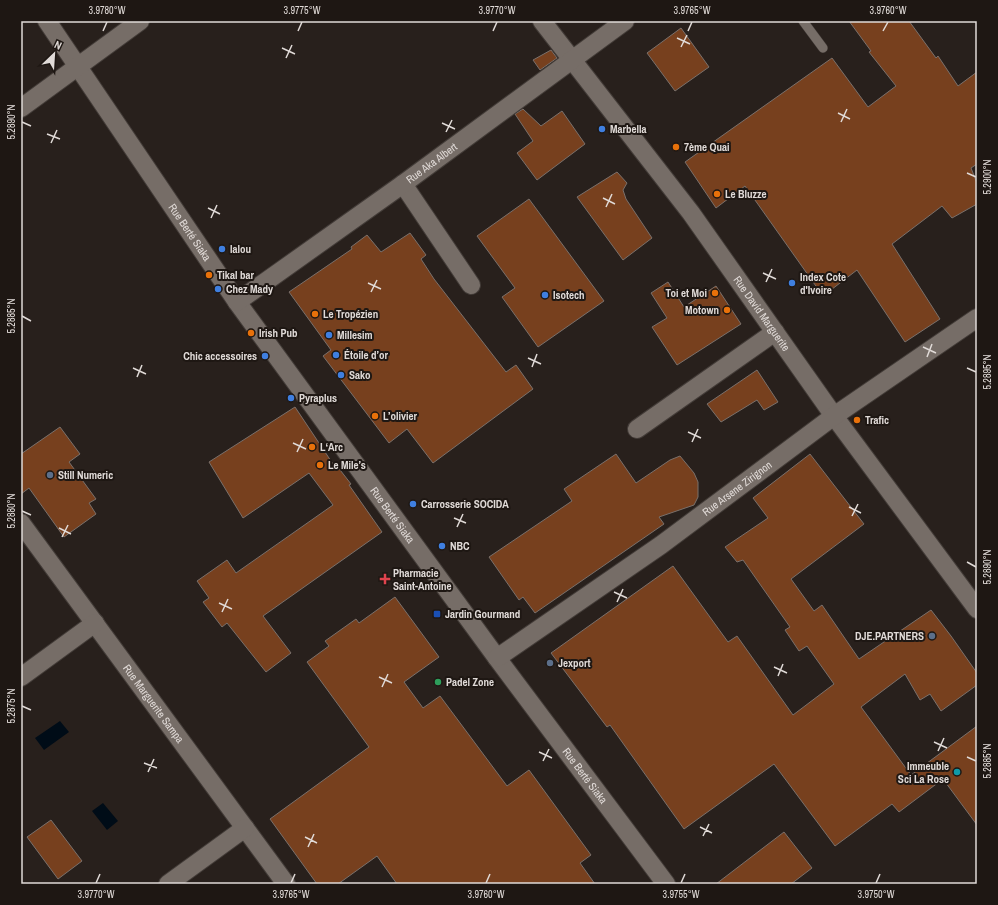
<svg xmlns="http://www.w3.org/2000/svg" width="998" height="905" viewBox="0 0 998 905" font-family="'Archivo Narrow',sans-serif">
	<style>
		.water { fill: #000c17 }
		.building { fill: #77401e; stroke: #7a706b }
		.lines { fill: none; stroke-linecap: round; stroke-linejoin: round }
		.lane-casing { stroke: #433c38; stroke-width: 10 }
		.street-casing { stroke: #433c38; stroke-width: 20 }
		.lane { stroke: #766d67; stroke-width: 9 }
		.street { stroke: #766d67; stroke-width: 18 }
		.ticks { fill: none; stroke: #e0dad7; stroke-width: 1.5 }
		.shop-dot { fill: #3f7fe0; stroke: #1e1713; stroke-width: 1.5 }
		.food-dot { fill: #e8710a; stroke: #1e1713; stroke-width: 1.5 }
		.service-dot { fill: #5c6f8a; stroke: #1e1713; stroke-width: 1.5 }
		.health-dot { fill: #e0444e; stroke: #1e1713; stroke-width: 1.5 }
		.transit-dot { fill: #1a4fb4; stroke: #1e1713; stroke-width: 1.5 }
		.leisure-dot { fill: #2e9e5b; stroke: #1e1713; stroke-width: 1.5 }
		.culture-dot { fill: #0f9aa8; stroke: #1e1713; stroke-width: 1.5 }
		.labels { text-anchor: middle; stroke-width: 4; stroke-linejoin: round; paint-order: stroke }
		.poi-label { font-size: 11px; font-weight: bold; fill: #e0dad7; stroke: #1e1713; text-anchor: start }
		.street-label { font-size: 11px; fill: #e0dad7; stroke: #1e1713 }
		.neatline { fill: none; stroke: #e0dad7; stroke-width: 1.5 }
		.ticks-label { font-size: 10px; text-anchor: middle; fill: #e0dad7 }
	</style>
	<rect width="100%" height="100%" fill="#28201c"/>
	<g class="water">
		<polygon points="60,721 69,732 44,750 35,738"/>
		<polygon points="103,803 118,821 107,830 92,811"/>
	</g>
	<g class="building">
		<polygon points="849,21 909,21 936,58 938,56 958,86 977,72 977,164 971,168 977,183 977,204 952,218 942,206 892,244 940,319 905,342 857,270 823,296 745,186 716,208 685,162 832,58 868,107 896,86 869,52 871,51"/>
		<polygon points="681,28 709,67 675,91 647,53"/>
		<polygon points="551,50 557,58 540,70 533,60"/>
		<polygon points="523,109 541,126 562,111 585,144 537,180 517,153 533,141 515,114"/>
		<polygon points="617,172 627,183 623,190 626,199 652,238 623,260 577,197"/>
		<polygon points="529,199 604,301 538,347 502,297 515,288 477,236"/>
		<polygon points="410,233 426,255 421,259 434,279 506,372 516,365 533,389 433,463 407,429 389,443 323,356 331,350 289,292 352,249 351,247 367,235 381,252"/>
		<polygon points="668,282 684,307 716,286 741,324 677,365 652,327 667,318 651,293"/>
		<polygon points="757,370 778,402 764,410 757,400 721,422 707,404"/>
		<polygon points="295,407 335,467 337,466 351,484 349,485 382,532 263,616 291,653 266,672 227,623 222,627 203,602 209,598 197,581 227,560 236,573 333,505 309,473 243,518 209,462"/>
		<polygon points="60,427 80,454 69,462 96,499 89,503 96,514 64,537 29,488 21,494 21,454"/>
		<polygon points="616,454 636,483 670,460 680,456 694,473 698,482 698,497 694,505 659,517 664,524 535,613 523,597 519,600 489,557 572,501 564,489"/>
		<polygon points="810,454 864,524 791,579 814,611 822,605 859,659 931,610 951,636 977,673 977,685 941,711 930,694 920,700 905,674 861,707 911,775 977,726 977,825 943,779 899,812 892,804 835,846 774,764 684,829 610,725 607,727 551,653 673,566 728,642 737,636 793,715 834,684 807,646 799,651 785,630 790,627 743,560 737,562 725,547 768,518 753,498"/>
		<polygon points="395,597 439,657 404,682 423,708 440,696 507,786 529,770 591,855 580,863 595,884 397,884 377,856 338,884 317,884 270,819 369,747 307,662 329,646 325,641 356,619 359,623"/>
		<polygon points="51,820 82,861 58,879 27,837"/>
		<polygon points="784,832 812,868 791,884 716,884"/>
	</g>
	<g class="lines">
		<g class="lane-casing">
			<polyline id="lane" points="803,21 823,48"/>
		</g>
		<g class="street-casing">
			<g id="street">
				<path id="s1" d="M47 21 237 302 497 658 666 884"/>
				<path id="s2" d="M542 21 691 213 834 416 977 609"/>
				<polyline points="21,108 140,21"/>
				<polyline points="403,184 471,285"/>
				<path id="s3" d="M237 302 403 184 625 21"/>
				<polyline points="637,429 775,332"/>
				<path id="s4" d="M21 523 286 884"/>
				<path id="s5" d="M497 658 661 545 834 416 977 318"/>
				<polyline points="21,677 95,623"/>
				<polyline points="168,884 245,828"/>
			</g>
		</g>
		<use href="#lane" class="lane"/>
		<use href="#street" class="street"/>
	</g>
	<path class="ticks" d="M103 31 107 22M298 31 302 22M493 31 497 22M688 31 692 22M883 31 888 22M677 38 690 44M681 47 687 35M282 48 295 54M286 58 292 45M838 113 850 119M22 122 31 126M841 122 847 109M442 123 455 129M446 132 452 120M47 134 60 139M51 143 57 130M967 173 976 177M603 198 615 204M606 207 612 194M208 208 220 214M211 218 217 205M763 273 776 279M766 282 772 269M368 283 381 289M371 292 377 280M22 316 31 321M923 347 936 353M927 357 932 344M528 358 541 364M532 367 537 354M133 368 146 374M967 368 976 372M137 377 142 365M688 432 701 438M692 442 698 429M293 443 306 449M297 452 303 439M849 507 861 513M22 511 31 515M852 516 858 504M454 518 466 523M457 527 463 514M59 528 71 534M62 537 68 525M967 562 976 567M614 592 627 598M617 602 623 589M219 603 232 609M222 612 228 599M774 667 787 673M778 676 783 664M379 677 392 683M382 687 388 674M22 706 31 710M934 742 947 748M938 751 944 738M539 752 552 758M967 757 976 761M543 761 549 749M144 763 157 768M148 772 154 759M700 827 712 833M703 836 709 824M305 837 317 843M308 847 314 834M96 883 100 874M291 883 295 874M486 883 490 874M681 883 685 874M876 883 880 874"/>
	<g class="shop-dot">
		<circle cx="602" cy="129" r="4"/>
		<circle cx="222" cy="249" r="4"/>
		<circle cx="792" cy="283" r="4"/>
		<circle cx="218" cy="289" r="4"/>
		<circle cx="545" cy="295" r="4"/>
		<circle cx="329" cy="335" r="4"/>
		<circle cx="336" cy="355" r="4"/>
		<circle cx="265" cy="356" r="4"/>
		<circle cx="341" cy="375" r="4"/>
		<circle cx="291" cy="398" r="4"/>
		<circle cx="413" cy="504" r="4"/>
		<circle cx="442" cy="546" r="4"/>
	</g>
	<g class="food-dot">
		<circle cx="676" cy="147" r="4"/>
		<circle cx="717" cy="194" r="4"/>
		<circle cx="209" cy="275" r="4"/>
		<circle cx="715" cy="293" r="4"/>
		<circle cx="727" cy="310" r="4"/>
		<circle cx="315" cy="314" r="4"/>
		<circle cx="251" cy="333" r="4"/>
		<circle cx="375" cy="416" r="4"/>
		<circle cx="857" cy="420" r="4"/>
		<circle cx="312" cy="447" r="4"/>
		<circle cx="320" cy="465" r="4"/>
	</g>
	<g class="service-dot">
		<circle cx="50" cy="475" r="4"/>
		<circle cx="932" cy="636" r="4"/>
		<circle cx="550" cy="663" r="4"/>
	</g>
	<path class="health-dot" d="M383 573h4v4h4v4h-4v4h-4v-4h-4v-4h4z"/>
	<rect class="transit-dot" x="433" y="610" width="8" height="8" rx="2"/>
	<circle class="leisure-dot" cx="438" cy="682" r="4"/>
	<circle class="culture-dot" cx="957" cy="772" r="4"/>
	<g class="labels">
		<g class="poi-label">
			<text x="610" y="133">Marbella</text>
			<text x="684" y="151">7ème Quai</text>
			<text x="725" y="198">Le Bluzze</text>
			<text x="230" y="253">lalou</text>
			<text x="217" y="279">Tikal bar</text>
			<text x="800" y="281">Index Cote<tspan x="800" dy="13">d'Ivoire</tspan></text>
			<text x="226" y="293">Chez Mady</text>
			<text x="707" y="297" text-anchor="end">Toi et Moi</text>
			<text x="553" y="299">Isotech</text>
			<text x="719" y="314" text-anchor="end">Motown</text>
			<text x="323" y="318">Le Tropézien</text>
			<text x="259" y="337">Irish Pub</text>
			<text x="337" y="339">Millesim</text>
			<text x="344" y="359">Étoile d’or</text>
			<text x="257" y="360" text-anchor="end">Chic accessoires</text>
			<text x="349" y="379">Sako</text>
			<text x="299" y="402">Pyraplus</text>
			<text x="383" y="420">L’olivier</text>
			<text x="865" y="424">Trafic</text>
			<text x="320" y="451">L‘Arc</text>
			<text x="328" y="469">Le Mile’s</text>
			<text x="58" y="479">Still Numeric</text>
			<text x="421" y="508">Carrosserie SOCIDA</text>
			<text x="450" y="550">NBC</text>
			<text x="393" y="577">Pharmacie<tspan x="393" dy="13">Saint-Antoine</tspan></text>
			<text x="445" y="618">Jardin Gourmand</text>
			<text x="924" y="640" text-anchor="end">DJE.PARTNERS</text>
			<text x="558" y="667">Jexport</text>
			<text x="446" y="686">Padel Zone</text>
			<text x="949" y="770" text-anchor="end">Immeuble<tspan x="949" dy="13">Sci La Rose</tspan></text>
		</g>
		<g class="street-label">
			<text dy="4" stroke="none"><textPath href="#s3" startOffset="239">Rue Aka Albert</textPath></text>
			<text dy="4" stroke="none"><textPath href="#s1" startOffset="255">Rue Berté Siaka</textPath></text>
			<text dy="4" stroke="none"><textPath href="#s2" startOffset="366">Rue David Marguerite</textPath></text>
			<text dy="4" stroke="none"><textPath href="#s5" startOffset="294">Rue Arsene Zirignon</textPath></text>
			<text dy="4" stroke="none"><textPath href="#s1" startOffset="603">Rue Berté Siaka</textPath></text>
			<text dy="4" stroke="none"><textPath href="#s4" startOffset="224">Rue Marguerite Sampa</textPath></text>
			<text dy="4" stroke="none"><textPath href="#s1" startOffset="927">Rue Berté Siaka</textPath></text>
		</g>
	</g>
	<rect width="998" height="905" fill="none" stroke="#1e1713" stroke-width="44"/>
	<g transform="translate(54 54) rotate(25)" stroke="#1e1713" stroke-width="3" paint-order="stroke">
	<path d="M0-3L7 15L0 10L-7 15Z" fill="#e0dad7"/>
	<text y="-6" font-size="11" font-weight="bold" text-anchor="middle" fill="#e0dad7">N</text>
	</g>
	<rect x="22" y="22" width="954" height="861" class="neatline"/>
	<g class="ticks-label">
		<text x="107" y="14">3.9780°W</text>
		<text x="302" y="14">3.9775°W</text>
		<text x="497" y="14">3.9770°W</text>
		<text x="692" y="14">3.9765°W</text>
		<text x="888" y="14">3.9760°W</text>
		<text transform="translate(11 122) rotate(-90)" y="4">5.2890°N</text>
		<text transform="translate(987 177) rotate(-90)" y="4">5.2900°N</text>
		<text transform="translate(11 316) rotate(-90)" y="4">5.2885°N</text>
		<text transform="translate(987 372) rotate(-90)" y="4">5.2895°N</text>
		<text transform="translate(11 511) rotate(-90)" y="4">5.2880°N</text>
		<text transform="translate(987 567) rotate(-90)" y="4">5.2890°N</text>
		<text transform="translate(11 706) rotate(-90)" y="4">5.2875°N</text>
		<text transform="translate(987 761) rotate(-90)" y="4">5.2885°N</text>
		<text x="96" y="898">3.9770°W</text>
		<text x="291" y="898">3.9765°W</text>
		<text x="486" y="898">3.9760°W</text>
		<text x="681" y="898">3.9755°W</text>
		<text x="876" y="898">3.9750°W</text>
	</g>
</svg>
